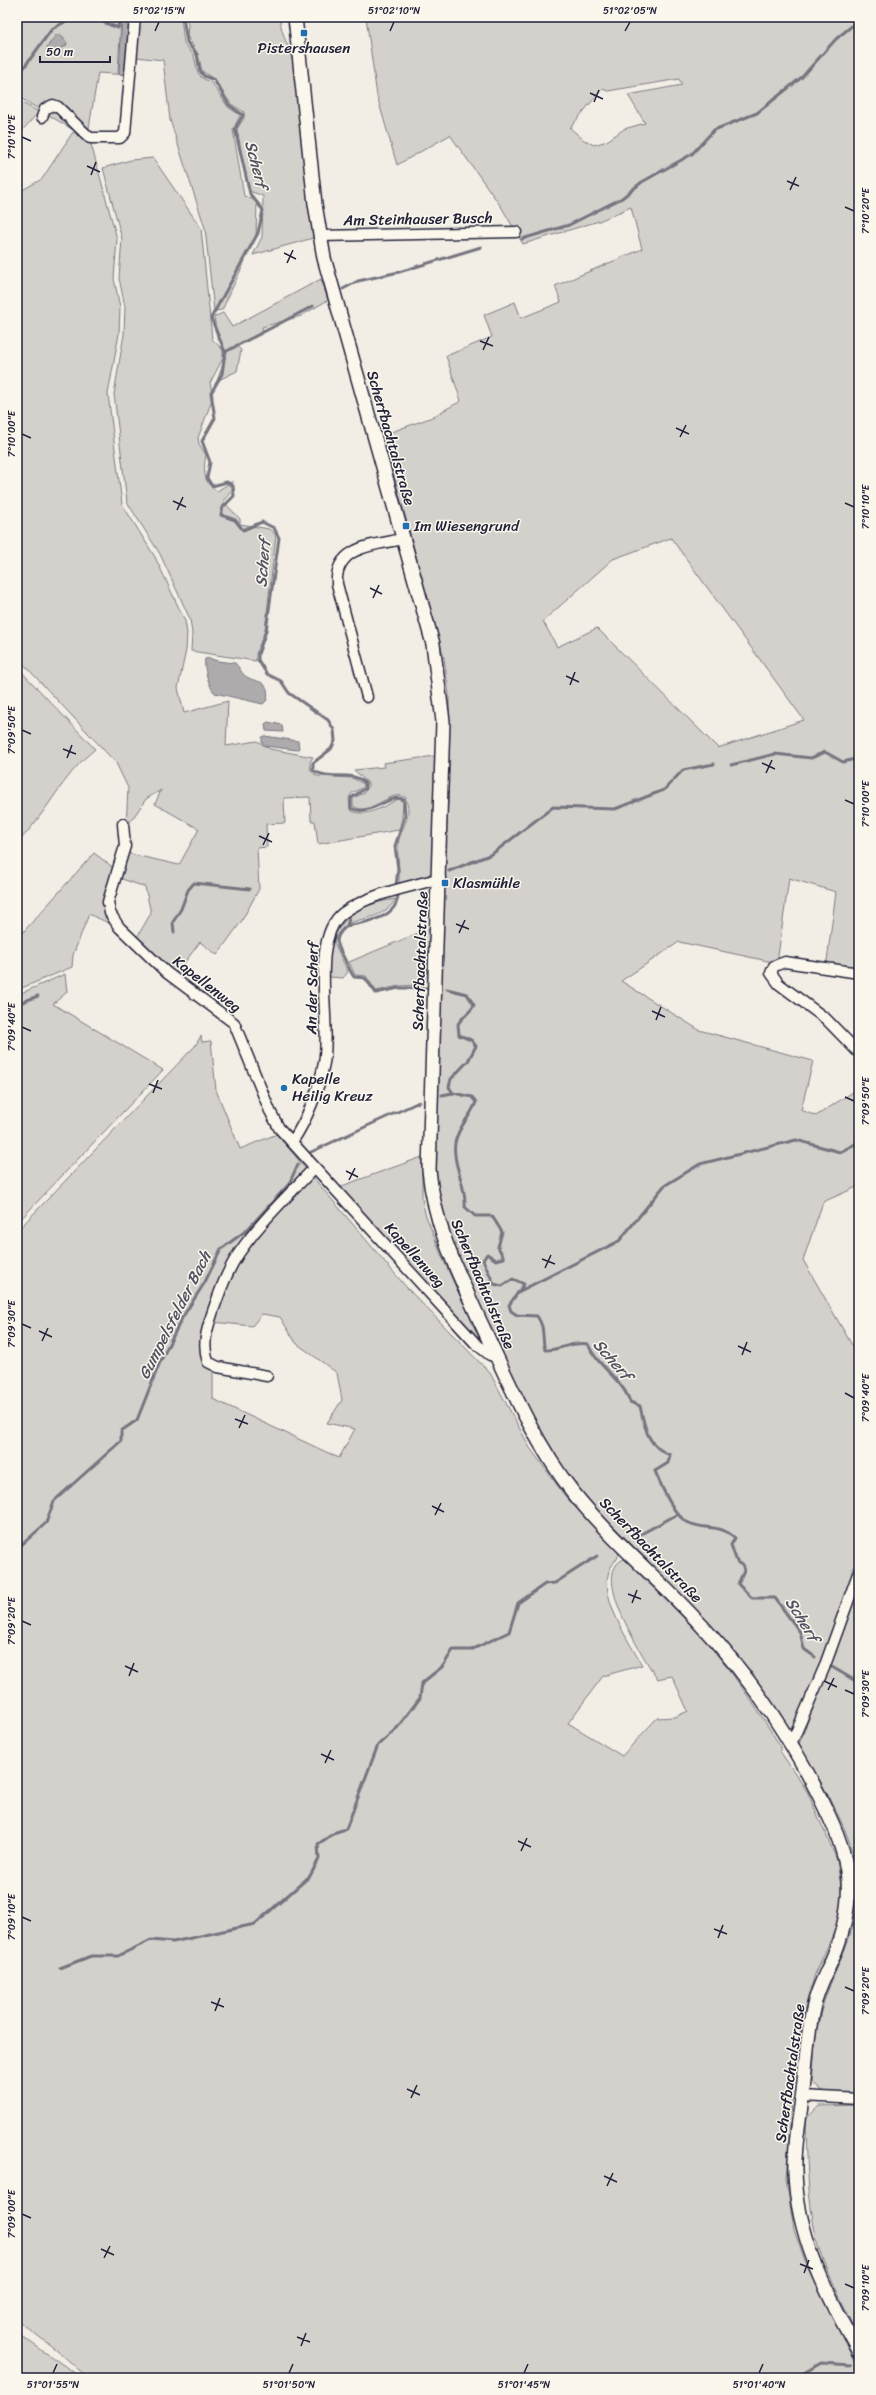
<svg xmlns="http://www.w3.org/2000/svg" width="876" height="2395" viewBox="0 0 876 2395" font-family="Sriracha,sans-serif">
	<style>
		.green { fill: #d4d1cc; stroke: #7b7a84; fill-rule: evenodd }
		.water { fill: #aeabad; stroke: #76747f }
		.lines { fill: none; stroke-linecap: round; stroke-linejoin: round }
		.stream { stroke: #76747f; stroke-width: 3 }
		.minor-casing { stroke: #22223b; stroke-width: 13 }
		.major-casing { stroke: #22223b; stroke-width: 16 }
		.minor { stroke: #fbf7ec; stroke-width: 10 }
		.major { stroke: #fbf7ec; stroke-width: 13 }
		.ticks { fill: none; stroke: #22223b; stroke-width: 1.5 }
		.poi-dot { fill: #1f6fb2; stroke: #fbf7ec; stroke-width: 1.5 }
		.labels { text-anchor: middle; stroke-width: 3; stroke-linejoin: round; paint-order: stroke }
		.poi-label { font-size: 15px; fill: #22223b; stroke: #fbf7ec; text-anchor: start }
		.street-label { font-size: 15px; fill: #22223b; stroke: #fbf7ec }
		.water-label { font-size: 16px; font-style: italic; fill: #535263; stroke: #fbf7ec }
		.neatline { fill: none; stroke: #22223b; stroke-width: 1.5 }
		.ticks-label { font-size: 10px; text-anchor: middle; fill: #22223b }
	</style>
	<rect width="100%" height="100%" fill="#f2eee5"/>
	<filter id="ink" filterUnits="userSpaceOnUse"><feTurbulence type="fractalNoise" baseFrequency=".025" numOctaves="2"/><feDisplacementMap in="SourceGraphic" scale="8" xChannelSelector="R" yChannelSelector="G"/><feConvolveMatrix kernelMatrix="1 2 1 2 8 2 1 2 1" color-interpolation-filters="sRGB"/></filter>
	<g filter="url(#ink)">
		<g class="green">
			<polygon points="17,17 121,17 118,73 129,75 98,73 88,134 90,140 17,96"/>
			<polygon points="138,17 181,17 184,43 194,56 198,73 202,78 212,83 228,107 240,115 233,130 244,196 257,201 256,237 222,310 214,311 205,228 170,120 163,60 136,57"/>
			<path d="M186 17H280C280 34 291 48 293 64 300 122 305 180 313 238L253 255 262 237 263 196 249 191 237 129 244 118V112L231 104 215 80 202 71 198 54 187 36 188 24Z"/>
			<path d="M366 17H859V973L826 968 836 892 789 878 777 963 679 942 621 981 699 1030 813 1061 801 1110 816 1116 859 1088V1186L823 1202 803 1260 852 1345 859 1344V2094L824 2092 812 2082C814 2063 814 2043 818 2024 829 1968 867 1930 856 1867 849 1825 819 1781 799 1744L838 1644 819 1667 793 1726 788 1729 708 1624 681 1594 592 1505 565 1471 539 1428 501 1352 462 1268 439 1209 433 1139 449 777V695L444 658 383 435 430 418 461 401 446 356 492 337 484 315 515 302 521 318 561 302 555 286 642 249 631 207 599 221 523 244 502 208 450 135 397 165 377 96ZM679 79 682 85 628 95 645 123 624 129 607 141 594 145 584 140 570 128 602 89 608 91ZM671 538 804 720 718 748 597 628 557 647 543 621 613 559Z"/>
			<polygon points="17,100 39,112 17,136"/>
			<path d="M73 132 91 144 117 239 114 279 120 307 119 334 108 394 122 504 155 557 185 621 187 633 186 650 178 688 184 713 228 701 226 746 257 741 270 749 313 757 310 762 311 771 317 776 352 778 364 784V787L352 793 349 798 350 810C365 819 385 806 398 799L403 801 402 818 399 830 318 844 315 821H311L310 797 284 798 285 823 266 824 267 847 257 848 259 889 241 922 217 955 200 942 175 975 136 939 151 913 145 887 119 878 126 853 179 865 199 829 155 804 161 790 146 799 126 828 128 788 116 763 17 657V193L42 179Z"/>
			<path d="M153 158 201 228 212 339 223 350V358L210 383 213 397 198 438 199 444 206 455C203 470 203 483 217 491L233 481 232 491 223 501 240 519V524L269 529 276 535 265 630 256 654V661L191 651 192 633 190 619 160 554 127 502 114 394 124 334 125 307 119 278 122 239 103 168 131 160Z"/>
			<polygon points="321,279 328,300 301,316 262,327 263,332 235,345 241,350 237,371 217,381 227,353 217,337 214,317 223,313 232,327"/>
			<path d="M17 667 95 749C63 774 46 815 17 843Z"/>
			<path d="M435 756 433 870 426 877 399 886C400 872 397 857 398 845 400 827 414 818 405 797 389 789 370 818 353 806V798L364 793 369 786 367 782 354 770 384 767 383 763Z"/>
			<polygon points="94,853 115,869 105,897 115,926 89,914 73,955 72,967 17,990 17,939"/>
			<path d="M396 899C377 929 345 909 334 942L348 972 343 978 329 977C326 929 348 905 396 899Z"/>
			<polygon points="430,928 428,967 423,985 399,986 376,991 366,976 355,975 349,962"/>
			<polygon points="65,974 67,992 53,1004 163,1070 17,1223 17,995"/>
			<path d="M201 1036 202 1042 211 1041 216 1090 240 1149 277 1134 306 1169 304 1175 237 1253 201 1351 200 1356 203 1355 213 1366V1399L339 1458 355 1429 327 1423 342 1400 337 1373 296 1343 280 1317 262 1314 252 1326 212 1322C220 1299 228 1277 241 1257 259 1227 288 1201 311 1175L407 1288 490 1373 530 1448 565 1496 619 1553C617 1561 609 1566 608 1575 602 1601 629 1642 642 1665L603 1676 568 1723 622 1756 657 1718 675 1717 688 1711 672 1676 657 1679C646 1660 588 1574 624 1559 649 1583 675 1606 698 1632 729 1667 756 1706 780 1746V1751L807 1791 837 1860 842 1894 837 1926 815 1974 803 2014 793 2088 786 2179 794 2230 804 2259 859 2371V2378H88L59 2352 17 2320V1231L195 1046Z"/>
			<polygon points="422,1157 422,1199 425,1213 442,1257 481,1341 477,1340 339,1187"/>
			<path d="M859 2105V2336C843 2304 825 2270 816 2235 807 2197 807 2158 806 2119L819 2106Z"/>
			<polygon points="17,2333 82,2378 17,2378"/>
		</g>
		<g class="water">
			<polygon points="122,17 132,17 129,75 119,74"/>
			<polygon points="60,34 67,43 66,46 51,52 48,51 47,47 56,35"/>
			<path d="M209 658 217 661 235 663C239 667 241 672 244 675 254 684 271 677 267 700L263 704 215 693C209 688 203 666 205 659Z"/>
			<polygon points="268,722 282,725 283,732 266,731 265,724"/>
			<polygon points="265,736 298,741 299,748 297,750 265,746 262,742 262,737"/>
		</g>
		<g class="lines">
			<g class="stream">
				<polyline points="91,17 118,28 119,17"/>
				<path d="M183 17 187 42 197 55 200 71 204 76 214 80 229 105 243 115 235 129 250 194 263 210 258 233 211 318 225 352 222 374 211 393 215 418 202 441 210 462 207 478 212 486 227 482 233 486 234 496 223 507 221 515 235 520 243 530 262 522 274 528 279 538 266 631 258 654V660L267 674 281 681 289 693 328 720 334 730 335 741 331 749 313 763V770C330 782 351 769 365 783L366 788 351 798V808C369 819 394 790 404 800L405 816 395 846 398 869 396 886"/>
				<polyline points="17,77 52,29 74,17"/>
				<polyline points="522,239 569,225 622,198 642,182 692,154 714,130 757,113 802,77 836,39 859,20"/>
				<polyline points="343,289 358,281 399,272 481,247"/>
				<polyline points="225,352 313,306"/>
				<polyline points="731,765 775,754 811,758 825,752 843,762 859,758"/>
				<polyline points="449,871 492,854 553,807 615,809 664,790 683,770 714,764"/>
				<path d="M398 895C397 919 365 922 347 926 333 937 336 943 343 956 347 963 349 970 354 977L365 978 376 993 399 988H431"/>
				<polyline points="347,926 349,919"/>
				<polyline points="174,932 173,922 181,909 188,890 194,883 250,889"/>
				<path d="M447 989 467 994 474 1005C471 1012 463 1016 458 1024L459 1035 471 1040 476 1046 468 1061 451 1079 449 1087 453 1093 472 1097 476 1102C471 1117 458 1126 455 1143 452 1165 467 1186 465 1207L475 1216H492L502 1232 498 1247 504 1258 496 1260 487 1254 483 1260 494 1284 502 1286 513 1279 524 1284 509 1305 511 1311 517 1315 537 1316C546 1329 541 1336 545 1350 559 1351 571 1341 588 1344 597 1367 623 1379 630 1402L640 1406C645 1428 647 1446 670 1455L668 1463 655 1471C661 1485 673 1515 687 1522 703 1531 720 1523 735 1538L731 1545 737 1562 743 1566 744 1571 738 1584 752 1598H775L800 1632 804 1649 815 1657"/>
				<polyline points="17,1004 38,996"/>
				<polyline points="442,1095 453,1093"/>
				<polyline points="311,1152 419,1102"/>
				<polyline points="520,1291 619,1241 664,1186 700,1164 796,1140 840,1152 859,1142"/>
				<polyline points="641,1534 678,1514"/>
				<polyline points="17,1549 46,1523 54,1501 121,1441 121,1431 137,1420 160,1362 182,1318 205,1282 221,1249 247,1230 289,1184 298,1164"/>
				<polyline points="832,1667 859,1683"/>
				<polyline points="60,1968 91,1956 118,1956 151,1940 173,1942 255,1924 310,1876 319,1859 318,1844 336,1832 346,1829 378,1745 397,1728 420,1698 422,1683 443,1666 453,1650 471,1650 509,1632 518,1603 545,1584 555,1583 597,1556"/>
				<polyline points="765,2378 772,2375 802,2374 821,2363 851,2365"/>
			</g>
			<g class="minor-casing">
				<g id="minor">
					<polyline points="42,117 45,109 53,105 58,107 90,138 120,138 125,133 135,17"/>
					<polyline points="320,236 516,232"/>
					<path d="M367 697 337 584C334 546 375 545 403 539"/>
					<polyline points="123,824 125,846 108,902 110,913 119,927 167,973 234,1023 270,1111 279,1128 476,1344 490,1355 497,1357"/>
					<polyline points="859,973 785,962 774,966 771,973 779,984 826,1019 859,1053"/>
					<path d="M292 1142C307 1120 319 1089 324 1063 332 1024 309 939 343 913 370 893 408 888 440 878"/>
					<path d="M267 1376 218 1367 208 1362C202 1344 207 1329 213 1311 220 1291 227 1271 239 1253 260 1222 289 1195 314 1168"/>
					<polyline points="791,1744 824,1668 859,1571"/>
					<polyline points="803,2096 859,2099"/>
				</g>
			</g>
			<g class="major-casing">
				<path id="major" d="M295 17 315 204 324 258 433 644 443 721 429 1170C434 1225 457 1271 480 1321 507 1378 533 1441 572 1491 611 1540 660 1580 702 1626 753 1680 797 1747 828 1814 853 1866 855 1901 834 1955 827 1972 818 1987 814 2005 807 2033 806 2063 803 2091 800 2117 794 2144 795 2171 796 2235 828 2297 859 2352"/>
			</g>
			<use href="#minor" class="minor"/>
			<use href="#major" class="major"/>
		</g>
	</g>
	<path class="ticks" d="M155 31 159 22M390 31 394 22M625 31 630 22M590 93 603 99M594 102 599 90M22 137 31 141M87 166 100 172M91 175 96 162M787 181 799 186M790 190 796 177M845 207 854 211M284 253 296 259M287 263 293 250M480 341 493 346M483 350 489 337M676 428 689 434M22 434 31 438M680 437 686 425M173 501 186 507M845 503 854 507M177 510 183 497M370 588 382 594M373 598 379 585M566 676 579 682M570 685 575 672M22 730 31 734M63 749 76 754M67 758 72 745M762 763 775 769M766 773 772 760M845 800 854 804M259 836 272 842M263 845 269 833M456 924 469 929M459 933 465 920M652 1011 665 1017M656 1020 661 1007M22 1027 31 1031M149 1084 162 1089M153 1093 158 1080M845 1097 854 1101M346 1171 358 1177M349 1180 355 1168M542 1259 555 1264M545 1268 551 1255M22 1324 31 1328M39 1331 52 1337M42 1341 48 1328M738 1346 751 1352M742 1355 747 1342M845 1393 854 1398M235 1419 248 1424M239 1428 245 1415M432 1506 444 1512M435 1515 441 1503M628 1594 641 1599M632 1603 637 1590M22 1621 31 1625M125 1666 138 1672M129 1676 134 1663M824 1681 837 1687M828 1690 834 1678M845 1690 854 1694M321 1754 334 1760M325 1763 331 1750M518 1841 531 1847M521 1851 527 1838M22 1917 31 1921M714 1929 727 1934M718 1938 723 1925M845 1987 854 1991M211 2002 224 2007M215 2011 220 1998M407 2089 420 2095M411 2098 417 2085M604 2176 617 2182M607 2186 613 2173M22 2214 31 2218M101 2249 114 2255M104 2258 110 2246M800 2264 813 2269M804 2273 809 2260M845 2284 854 2288M297 2337 310 2342M301 2346 306 2333M53 2373 57 2364M289 2373 293 2364M524 2373 528 2364M759 2373 763 2364"/>
	<g class="poi-dot">
		<rect x="300" y="29" width="8" height="8" rx="2"/>
		<rect x="402" y="522" width="8" height="8" rx="2"/>
		<rect x="441" y="879" width="8" height="8" rx="2"/>
		<circle cx="284" cy="1088" r="4"/>
	</g>
	<g class="labels">
		<g class="poi-label">
			<text x="304" y="53" text-anchor="middle">Pistershausen</text>
			<text x="414" y="531">Im Wiesengrund</text>
			<text x="453" y="888">Klasmühle</text>
			<text x="292" y="1084">Kapelle<tspan x="292" dy="17">Heilig Kreuz</tspan></text>
		</g>
		<g class="street-label">
			<text transform="translate(418 219) rotate(-1)" y="5">Am Steinhauser Busch</text>
			<text transform="translate(391 438) rotate(74)" y="5">Scherfbachtalstraße</text>
			<text transform="translate(420 961) rotate(-88)" y="5">Scherfbachtalstraße</text>
			<text transform="translate(207 984) rotate(38)" y="5">Kapellenweg</text>
			<text transform="translate(312 988) rotate(-89)" y="5">An der Scherf</text>
			<text transform="translate(415 1255) rotate(48)" y="5">Kapellenweg</text>
			<text transform="translate(483 1284) rotate(67)" y="5">Scherfbachtalstraße</text>
			<text transform="translate(651 1550) rotate(46)" y="5">Scherfbachtalstraße</text>
			<text transform="translate(790 2073) rotate(-82)" y="5">Scherfbachtalstraße</text>
		</g>
		<g class="water-label">
			<text transform="translate(257 164) rotate(75)" y="6">Scherf</text>
			<text transform="translate(262 563) rotate(-86)" y="6">Scherf</text>
			<text transform="translate(174 1315) rotate(-63)" y="6">Gumpelsfelder Bach</text>
			<text transform="translate(613 1359) rotate(48)" y="6">Scherf</text>
			<text transform="translate(803 1619) rotate(58)" y="6">Scherf</text>
		</g>
	</g>
	<rect width="876" height="2395" fill="none" stroke="#fbf7ec" stroke-width="44"/>
	<path d="M40 56v6h70v-6" fill="none" stroke="#22223b" stroke-width="2"/>
	<text x="46" y="56" font-size="12" fill="#22223b" stroke="#fbf7ec" stroke-width="3" paint-order="stroke">50 m</text>
	<rect x="22" y="22" width="832" height="2351" class="neatline"/>
	<g class="ticks-label">
		<text x="159" y="14">51°02'15"N</text>
		<text x="394" y="14">51°02'10"N</text>
		<text x="630" y="14">51°02'05"N</text>
		<text transform="translate(11 137) rotate(-90)" y="4">7°10'10"E</text>
		<text transform="translate(865 211) rotate(-90)" y="4">7°10'20"E</text>
		<text transform="translate(11 434) rotate(-90)" y="4">7°10'00"E</text>
		<text transform="translate(865 507) rotate(-90)" y="4">7°10'10"E</text>
		<text transform="translate(11 730) rotate(-90)" y="4">7°09'50"E</text>
		<text transform="translate(865 804) rotate(-90)" y="4">7°10'00"E</text>
		<text transform="translate(11 1027) rotate(-90)" y="4">7°09'40"E</text>
		<text transform="translate(865 1101) rotate(-90)" y="4">7°09'50"E</text>
		<text transform="translate(11 1324) rotate(-90)" y="4">7°09'30"E</text>
		<text transform="translate(865 1398) rotate(-90)" y="4">7°09'40"E</text>
		<text transform="translate(11 1621) rotate(-90)" y="4">7°09'20"E</text>
		<text transform="translate(865 1694) rotate(-90)" y="4">7°09'30"E</text>
		<text transform="translate(11 1917) rotate(-90)" y="4">7°09'10"E</text>
		<text transform="translate(865 1991) rotate(-90)" y="4">7°09'20"E</text>
		<text transform="translate(11 2214) rotate(-90)" y="4">7°09'00"E</text>
		<text transform="translate(865 2288) rotate(-90)" y="4">7°09'10"E</text>
		<text x="53" y="2388">51°01'55"N</text>
		<text x="289" y="2388">51°01'50"N</text>
		<text x="524" y="2388">51°01'45"N</text>
		<text x="759" y="2388">51°01'40"N</text>
	</g>
</svg>
